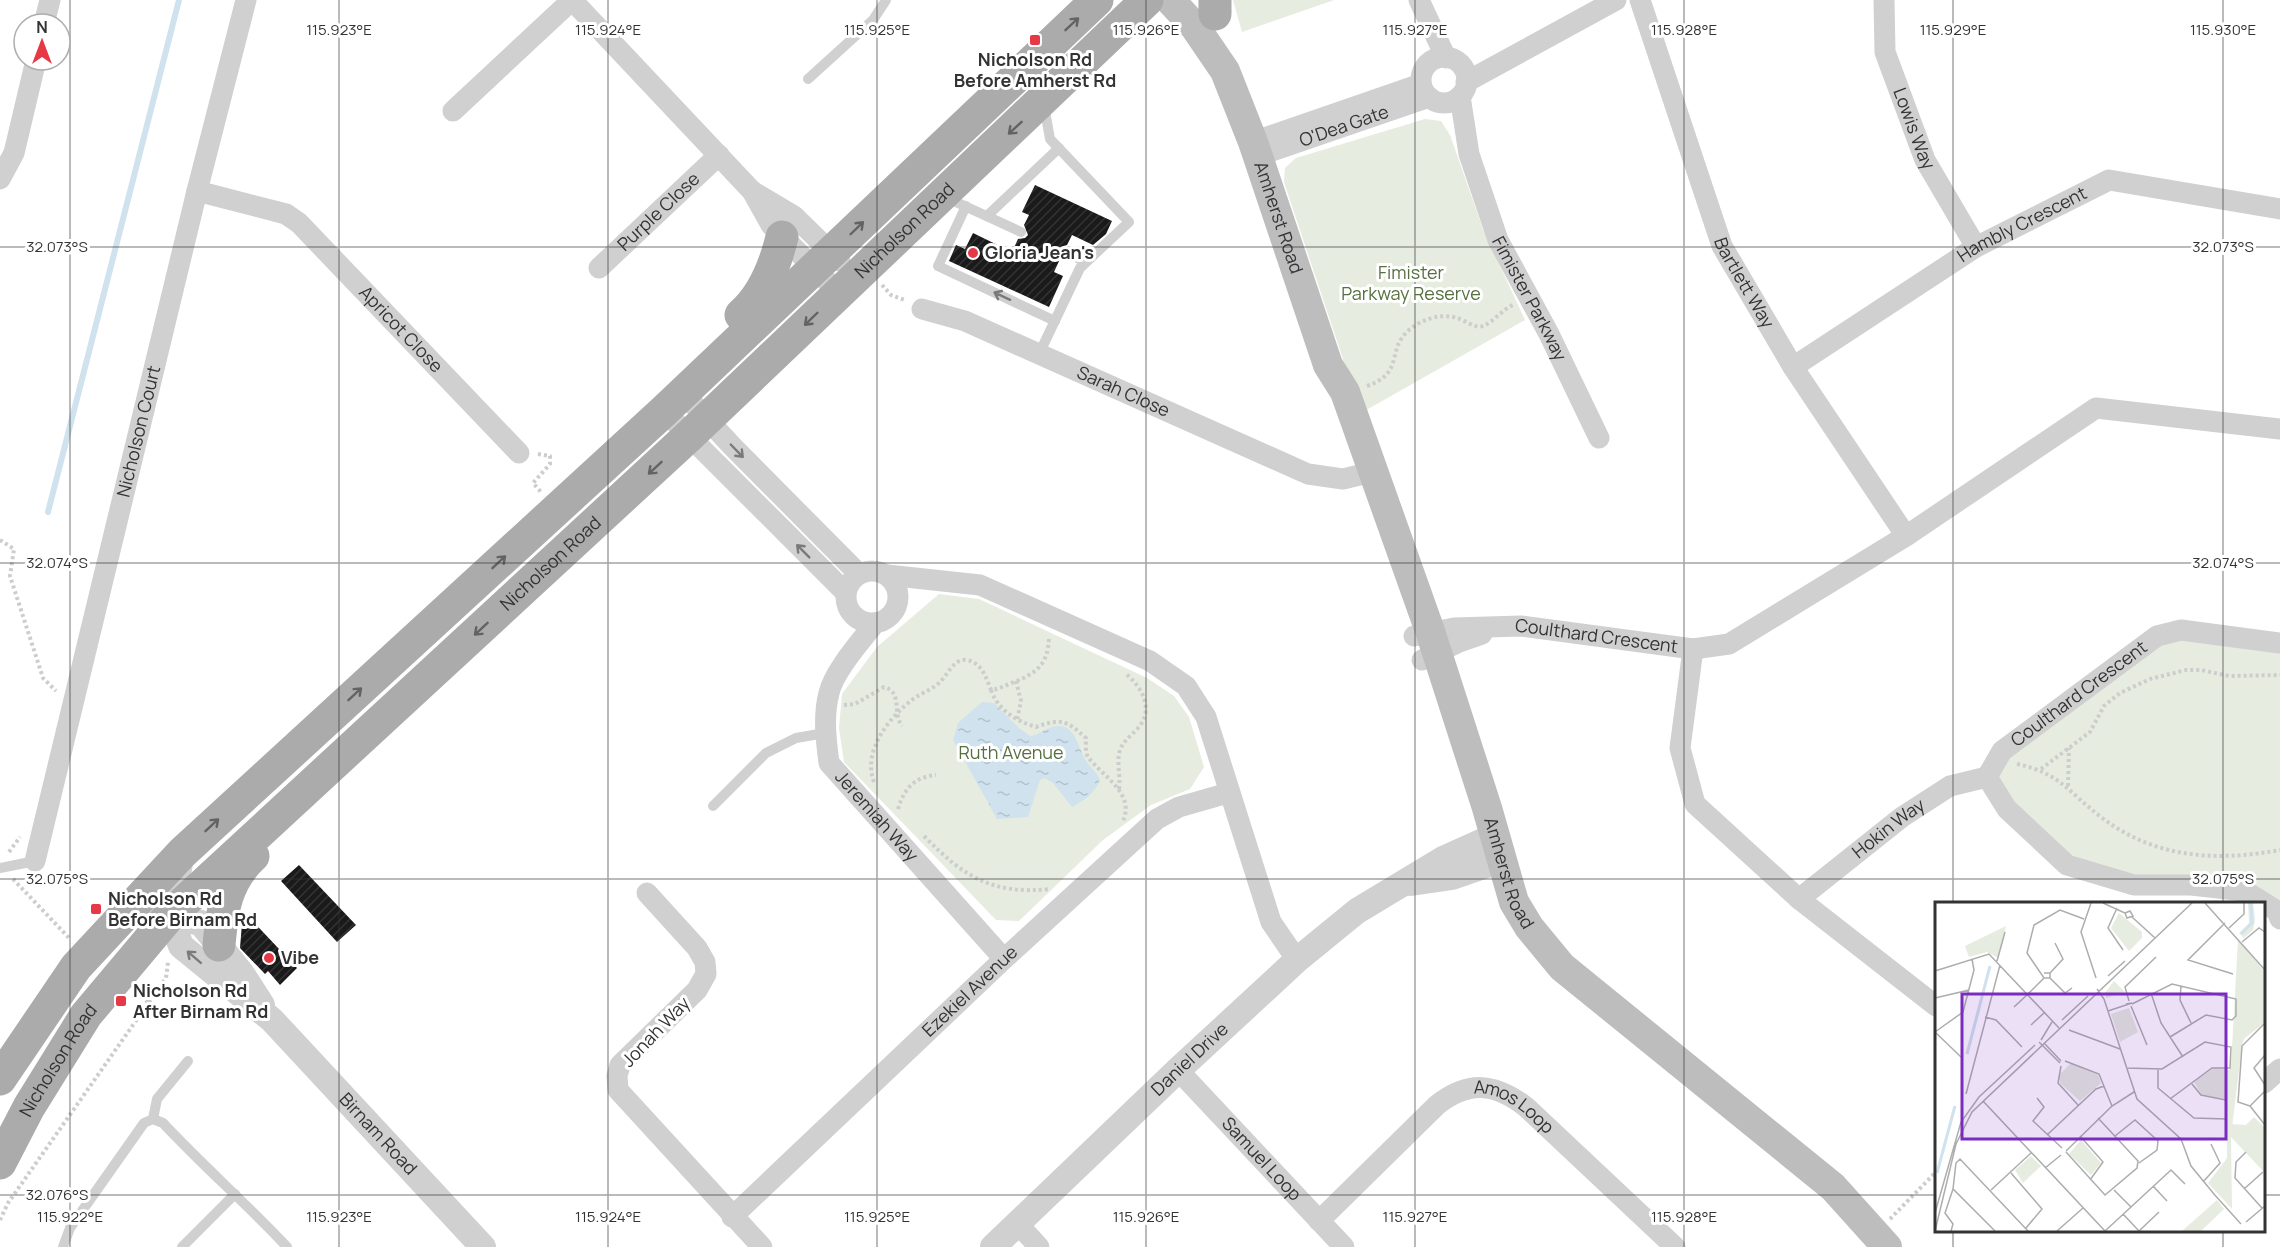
<svg xmlns="http://www.w3.org/2000/svg" width="2280" height="1247" viewBox="0 0 2280 1247" font-family="Manrope,sans-serif">
	<style>
		.green { fill: #e6ecdf }
		.water { fill: url(#water-ripples) }
		.lines { fill: none; stroke-linecap: round; stroke-linejoin: round }
		.stream { stroke: #cfe2ee; stroke-width: 6 }
		.building { fill: url(#building-hatch) }
		.path { stroke: #cdcdcd; stroke-width: 4; stroke-dasharray: 3 3; stroke-linecap: butt }
		.service { stroke: #d0d0d0; stroke-width: 10 }
		.minor { stroke: #d0d0d0; stroke-width: 21 }
		.tertiary { stroke: #d0d0d0; stroke-width: 26 }
		.secondary { stroke: #bdbdbd; stroke-width: 30 }
		.primary { stroke: #ababab; stroke-width: 33 }
		.oneway { stroke: #636363 }
		.oneway2 { stroke: #7a7a7a }
		.ticks { fill: none; stroke: #333; stroke-width: 1.5; stroke-opacity: 0.45 }
		.poi-dot { fill: #e63946; stroke: #fff; stroke-width: 2 }
		.labels { text-anchor: middle; stroke-width: 6; stroke-linejoin: round; paint-order: stroke }
		.poi-label { font-size: 18px; font-weight: bold; fill: #333; stroke: #fff; text-anchor: start }
		.street-label { font-size: 18px; fill: #333; stroke: #fff }
		.park-label { font-size: 18px; fill: #56703f; stroke: #fff }
		.inset-river { fill: none; stroke: #cfe2ee; stroke-width: 3 }
		.inset-road { fill: none; stroke: #adadad; stroke-width: 1.5 }
		.view { fill: #7b2cbf; fill-opacity: 0.15; stroke: #7b2cbf; stroke-width: 3 }
		.inset-edge { fill: none; stroke: #333; stroke-width: 3 }
		.ticks-label { font-size: 15px; text-anchor: middle; fill: #333; stroke: #fff; stroke-width: 6; stroke-linejoin: round; paint-order: stroke }
	</style>
	<defs>
		<pattern id="water-ripples" width="26" height="14" patternUnits="userSpaceOnUse" patternTransform="scale(1.5)"><rect width="26" height="14" fill="#cfe2ee"/><path d="M2 4q2-2 4 0t4 0M15 11q2-2 4 0t4 0" fill="none" stroke="#b2c2cd"/></pattern>
		<pattern id="building-hatch" width="6" height="6" patternUnits="userSpaceOnUse" patternTransform="scale(1.5)"><rect width="6" height="6" fill="#1a1a1a"/><path d="M-1 1l2-2M0 6l6-6M5 7l2-2" fill="none" stroke="#333"/></pattern>
	</defs>
	<rect width="100%" height="100%" fill="#fff"/>
	<g class="green">
		<polygon points="1233,0 1334,0 1242,32"/>
		<polygon points="1425,119 1441,121 1450,135 1483,229 1525,320 1361,413 1284,182 1285,168 1296,158"/>
		<polygon points="939,594 979,599 1147,678 1174,696 1189,717 1204,767 1190,789 1151,805 1103,840 1019,921 996,920 844,762 839,728 842,694 877,647"/>
		<polygon points="2178,638 2280,652 2280,912 2245,888 2133,882 2068,862 1992,777 2004,754 2158,645"/>
	</g>
	<path class="water" d="M982 702 994 703 1019 728 1030 736C1039 735 1044 729 1052 727 1076 721 1077 747 1086 761 1091 768 1096 771 1100 780 1094 794 1085 800 1072 807L1053 783 1045 778 1040 780 1028 817 997 819 953 740 958 723Z"/>
	<g class="lines">
		<polyline class="stream" points="48,512 179,0"/>
	</g>
	<g class="building">
		<polygon points="1035,185 1112,221 1106,234 1093,245 1072,235 1067,245 1057,248 1057,253 1060,259 1054,272 1063,276 1049,307 949,261 956,245 965,249 973,233 1012,252 1018,239 1025,238 1028,235 1024,225 1029,215 1022,212"/>
		<polygon points="299,865 356,925 337,942 281,881"/>
		<polygon points="243,911 297,968 280,985 268,971 265,974 240,948"/>
	</g>
	<g class="lines">
		<g class="path">
			<polyline points="882,285 891,295 905,300"/>
			<path d="M1367 386C1406 372 1385 351 1409 330 1422 319 1441 313 1457 318 1465 320 1475 329 1483 326 1493 322 1502 310 1513 305"/>
			<polyline points="538,454 550,456 550,464 533,483 541,492"/>
			<polyline points="0,540 14,549 10,576 43,678 56,691"/>
			<polyline points="1016,681 1021,701 1017,720"/>
			<path d="M991 690C998 710 1016 721 1036 727 1061 718 1066 720 1086 738 1086 744 1085 752 1088 757 1103 777 1137 794 1122 823"/>
			<path d="M844 705 855 704 884 687C903 692 892 712 902 726"/>
			<path d="M2017 764C2060 773 2068 792 2101 817 2154 858 2215 862 2280 850"/>
			<polyline points="2041,769 2090,732 2104,706 2120,693 2150,679 2186,670 2201,670 2229,676 2280,675"/>
			<path d="M874 782C862 752 889 717 912 700 921 693 931 690 939 683 947 676 954 658 966 660 982 662 986 678 991 690 1000 689 1006 685 1014 682 1037 673 1048 664 1049 638"/>
			<polyline points="2068,786 2069,748"/>
			<path d="M1119 789C1121 776 1116 762 1120 750 1124 740 1131 736 1138 728 1154 710 1143 688 1126 674"/>
			<path d="M898 809C904 789 914 777 936 775"/>
			<path d="M924 836C964 877 992 895 1051 889"/>
			<polyline points="9,852 20,837"/>
			<polyline points="13,879 70,939"/>
			<polyline points="136,993 149,1003"/>
			<polyline points="1890,1219 1936,1172"/>
			<polyline points="0,1220 8,1203 166,978 168,962"/>
		</g>
		<g class="service">
			<polyline points="808,79 873,20 886,0"/>
			<polyline points="945,197 1021,232"/>
			<polyline points="966,206 938,266 1055,321"/>
			<polyline points="987,216 1059,148"/>
			<polyline points="1064,252 1086,262"/>
			<polyline points="1039,354 1080,268 1129,222 1050,139 1044,105"/>
			<polyline points="713,806 766,753 796,738 825,733"/>
			<polyline points="0,868 35,861"/>
			<polyline points="153,1119 157,1099 188,1061"/>
			<path d="M63 1247 70 1228 144 1123 153 1119 163 1123C203 1166 247 1204 287 1247"/>
			<polyline points="182,1247 235,1194"/>
		</g>
		<g class="minor">
			<polyline points="572,0 752,191 771,225 839,293"/>
			<polyline points="1419,0 1446,58"/>
			<path id="s1" d="M1640 0 1722 246 1793 367 1906 536"/>
			<path id="s2" d="M1884 0 1885 52 1925 160 1976 247"/>
			<polyline points="44,24 50,0"/>
			<circle cx="1444" cy="80" r="23"/>
			<polyline points="1466,82 1616,0"/>
			<path id="s3" d="M1460 96 1469 154 1498 240 1549 334 1599 438"/>
			<polyline points="453,111 572,0"/>
			<polyline points="1253,142 1421,84"/>
			<path id="s4" d="M1257 156 1429 97"/>
			<polyline points="0,179 14,153 36,60"/>
			<path id="s5" d="M197 191 286 214 299 223 519 453"/>
			<polyline points="752,191 794,216 840,261"/>
			<path id="s6" d="M599 268 719 155"/>
			<path id="s7" d="M922 309 965 321 1308 474 1343 479 1372 472"/>
			<path id="s8" d="M1793 367 1976 247 2109 180 2280 209"/>
			<polyline points="683,393 732,446 858,573"/>
			<polyline points="664,411 845,592"/>
			<circle cx="872" cy="597" r="26"/>
			<polyline points="887,575 980,585 1150,661 1186,686 1206,717 1271,922 1297,960"/>
			<path id="s9" d="M875 623C861 641 834 671 829 693 823 716 826 740 829 763L1004 959"/>
			<path id="s10" d="M1414 636 1454 628 1521 626 1693 649 1729 644 1906 536 2096 408 2280 429"/>
			<polyline points="1693,649 1680,748 1695,804 1799,899 1936,1006"/>
			<polyline points="1422,660 1459,642 1482,634"/>
			<path id="s11" d="M1987 777 2002 751 2157 636 2181 630 2280 643"/>
			<polyline points="1987,777 2007,809 2067,865 2134,885 2191,885 2245,891 2277,911 2280,919"/>
			<path id="s12" d="M35 861 197 191 246 0"/>
			<polyline points="647,893 697,948 705,962 706,974 697,990 620,1065 617,1076 618,1090 762,1247"/>
			<path id="s13" d="M1799 899 1902 817 1950 786 1987 777"/>
			<path id="s14" d="M1178 1070 1344 1247"/>
			<polyline points="2264,1083 2280,1069"/>
			<path id="s15" d="M732 1217 1004 959 1157 819 1179 807 1228 793"/>
			<path id="s16" d="M1319 1221 1437 1105C1469 1080 1495 1083 1526 1107L1675 1247"/>
			<polyline points="1018,1224 1039,1247"/>
		</g>
		<g class="tertiary">
			<path id="s17" d="M182 853 170 915 181 946 272 1020 483 1247"/>
			<polyline points="1411,883 1452,877 1501,860"/>
			<polyline points="158,913 201,923 242,974 262,1005"/>
			<path id="s18" d="M993 1247 1178 1070 1297 960 1357 911 1445 858 1494 836"/>
		</g>
		<path class="secondary" id="s19" d="M1170 0 1195 27 1225 71 1253 142 1328 365 1345 392 1430 631 1487 808 1514 902 1529 927 1562 967 1833 1187 1887 1247"/>
		<g class="primary">
			<polyline points="1215,14 1215,0"/>
			<path d="M741 315C764 295 775 266 782 237"/>
			<path d="M219 945C222 910 226 881 253 856"/>
			<polyline points="0,1079 76,967 182,853 664,411 1097,0"/>
			<path id="s20" d="M0 1163 29 1107 86 1015 170 915 689 436 1147 0"/>
		</g>
	</g>
	<defs><path id="oneway-shaft" d="M-6 0H5M1.5-3L5.5 0L1.5 3" fill="none" stroke-width="1.6" stroke-linecap="round" stroke-linejoin="round" transform="scale(1.5)"/></defs>
	<g class="oneway">
		<use href="#oneway-shaft" transform="translate(1072 24) rotate(-43)"/>
		<use href="#oneway-shaft" transform="translate(1015 128) rotate(137)"/>
		<use href="#oneway-shaft" transform="translate(857 228) rotate(-44)"/>
		<use href="#oneway-shaft" transform="translate(811 319) rotate(136)"/>
		<use href="#oneway-shaft" transform="translate(655 468) rotate(137)"/>
		<use href="#oneway-shaft" transform="translate(499 562) rotate(-43)"/>
		<use href="#oneway-shaft" transform="translate(481 629) rotate(137)"/>
		<use href="#oneway-shaft" transform="translate(355 694) rotate(-43)"/>
		<use href="#oneway-shaft" transform="translate(212 825) rotate(-43)"/>
	</g>
	<g class="oneway2">
		<use href="#oneway-shaft" transform="translate(1002 296) rotate(-155)"/>
		<use href="#oneway-shaft" transform="translate(737 451) rotate(46)"/>
		<use href="#oneway-shaft" transform="translate(803 551) rotate(-135)"/>
		<use href="#oneway-shaft" transform="translate(194 957) rotate(-139)"/>
	</g>
	<path class="ticks" d="M70 0V1247M339 0V1247M608 0V1247M877 0V1247M1146 0V1247M1415 0V1247M1684 0V1247M1953 0V904M2223 0V904M0 247H2280M0 563H2280M0 879H2280M0 1195H1936M2264 1195H2280M1953 1230V1247M2223 1230V1247"/>
	<g class="poi-dot">
		<rect x="1029" y="34" width="12" height="12" rx="3"/>
		<circle cx="973" cy="253" r="6"/>
		<rect x="90" y="903" width="12" height="12" rx="3"/>
		<circle cx="269" cy="958" r="6"/>
		<rect x="115" y="995" width="12" height="12" rx="3"/>
	</g>
	<g class="labels">
		<g class="poi-label">
			<text x="1035" y="66" text-anchor="middle">Nicholson Rd<tspan x="1035" dy="21">Before Amherst Rd</tspan></text>
			<text x="985" y="259">Gloria Jean's</text>
			<text x="108" y="905">Nicholson Rd<tspan x="108" dy="21">Before Birnam Rd</tspan></text>
			<text x="281" y="964">Vibe</text>
			<text x="133" y="997">Nicholson Rd<tspan x="133" dy="21">After Birnam Rd</tspan></text>
		</g>
		<g class="street-label">
			<text dy="6" stroke="none"><textPath href="#s4" startOffset="92">O'Dea Gate</textPath></text>
			<text dy="6" stroke="none"><textPath href="#s2" startOffset="134">Lowis Way</textPath></text>
			<text dy="6" stroke="none"><textPath href="#s6" startOffset="82">Purple Close</textPath></text>
			<text dy="6" stroke="none"><textPath href="#s19" startOffset="246">Amherst Road</textPath></text>
			<text dy="6" stroke="none"><textPath href="#s8" startOffset="270">Hambly Crescent</textPath></text>
			<text dy="6" stroke="none"><textPath href="#s20" startOffset="1306">Nicholson Road</textPath></text>
			<text dy="6" stroke="none"><textPath href="#s1" startOffset="302">Bartlett Way</textPath></text>
			<text dy="6" stroke="none"><textPath href="#s3" startOffset="216">Fimister Parkway</textPath></text>
			<text dy="6" stroke="none"><textPath href="#s5" startOffset="255">Apricot Close</textPath></text>
			<text dy="6" stroke="none"><textPath href="#s7" startOffset="218">Sarah Close</textPath></text>
			<text dy="6" stroke="none"><textPath href="#s12" startOffset="442">Nicholson Court</textPath></text>
			<text dy="6" stroke="none"><textPath href="#s20" startOffset="820">Nicholson Road</textPath></text>
			<text dy="6" stroke="none"><textPath href="#s10" startOffset="184">Coulthard Crescent</textPath></text>
			<text dy="6" stroke="none"><textPath href="#s11" startOffset="126">Coulthard Crescent</textPath></text>
			<text dy="6" stroke="none"><textPath href="#s9" startOffset="226">Jeremiah Way</textPath></text>
			<text dy="6" stroke="none"><textPath href="#s13" startOffset="114">Hokin Way</textPath></text>
			<text dy="6" stroke="none"><textPath href="#s19" startOffset="942">Amherst Road</textPath></text>
			<text dy="6" stroke="none"><textPath href="#s15" startOffset="328">Ezekiel Avenue</textPath></text>
			<text transform="translate(656 1032) rotate(-46)" y="6">Jonah Way</text>
			<text dy="6" stroke="none"><textPath href="#s18" startOffset="272">Daniel Drive</textPath></text>
			<text dy="6" stroke="none"><textPath href="#s20" startOffset="118">Nicholson Road</textPath></text>
			<text dy="6" stroke="none"><textPath href="#s16" startOffset="252">Amos Loop</textPath></text>
			<text dy="6" stroke="none"><textPath href="#s17" startOffset="369">Birnam Road</textPath></text>
			<text dy="6" stroke="none"><textPath href="#s14" startOffset="122">Samuel Loop</textPath></text>
		</g>
		<g class="park-label">
			<text x="1411" y="279">Fimister<tspan x="1411" dy="21">Parkway Reserve</tspan></text>
			<text x="1011" y="759">Ruth Avenue</text>
		</g>
	</g>
	<g transform="translate(1935 902)">
		<rect width="330" height="330" fill="#fff"/>
		<path d="M319 215 330 226V271L296 235V222L311 223Z" fill="#e6ecdf"/>
		<path d="M313 1H318L320 18 318 28 309 36 304 31 314 21ZM184 11 207 30V36L194 49 176 26ZM71 24 63 56 52 50 34 55 30 44ZM303 38 330 70V120L309 137 307 143 296 234 297 307 273 281 292 256V202L291 198 266 192 259 180 279 166 294 168 296 164ZM179 79 190 90 171 96 170 91ZM194 106 203 130 185 140 176 112ZM136 161 163 173 166 181 145 199 125 181 124 173ZM146 238 166 261 156 273 134 252ZM96 254 106 264 88 281 80 268ZM282 298 289 307 266 329H247Z" fill="#e6ecdf"/>
		<path class="inset-river" d="M306 32 317 21 316 1M32 152 55 64M2 271 20 204"/>
		<path class="inset-road" d="M156 1 146 30 161 76M168 1 190 11 192 16 198 14 195 9 190 11M270 1 330 68M182 6 173 26 188 48M197 15 220 36M290 21 253 58 298 72M294 26 309 12V1M307 40 324 26 330 30M62 59 70 30M0 69 54 52 124 126M109 71H115V76H109L92 51 99 23 125 8 149 17M115 71 128 57 120 41M173 74 190 59M115 76 130 91 137 86M246 84 245 98 256 121M162 87 169 97 202 197 246 237 256 264 279 292M216 91 226 121 248 155M93 92 109 76M0 96 34 88M194 99 190 85 221 55M197 102 237 82 301 97V114L297 118 271 113 235 135M196 104 212 143M79 105 93 92M173 109 197 101 191 102M50 115 61 118 87 145M127 118 153 94M96 123 110 110M134 128 185 147M0 130 28 110 39 68 37 57M0 130 26 155M106 138 117 120M104 140 125 161M109 141 126 159M330 153 319 166 330 183M130 159 164 172 177 204M126 164 123 181 143 203M191 166 227 167 270 140 296 145 295 166H277L235 197M223 168V186L259 216 291 217V198L266 193 257 182M330 189 315 204 330 223M31 192 65 63M102 196 109 205 98 219 127 246M48 199 170 329M315 204 303 200 307 144 330 121M112 233 161 187 169 184M145 234 168 260 155 278M180 234 200 218 223 239 222 248 204 261M131 249 177 204 199 190M131 250 170 293 202 266 203 259 163 216M311 250 301 260 300 276 327 306M110 266 126 253M76 271 107 307 91 326M268 280 285 261 276 242M218 284 232 299M18 287 21 261 25 257 93 329M309 287 328 270M56 288 96 251M179 288 196 305M278 291 306 322M0 311 26 220 44 195 100 143M188 312 204 329M311 320 330 304M0 329 21 242 37 210 257 1M16 329 18 322 10 311 18 287 60 329M122 329 148 306M170 329 236 268 250 282M204 329 224 310"/>
		<path class="view" d="M27 92H291V237H27Z"/>
		<rect width="330" height="330" class="inset-edge"/>
	</g>
	<g class="ticks-label">
		<text x="339" y="35">115.923°E</text>
		<text x="608" y="35">115.924°E</text>
		<text x="877" y="35">115.925°E</text>
		<text x="1146" y="35">115.926°E</text>
		<text x="1415" y="35">115.927°E</text>
		<text x="1684" y="35">115.928°E</text>
		<text x="1953" y="35">115.929°E</text>
		<text x="2223" y="35">115.930°E</text>
		<text x="57" y="252">32.073°S</text>
		<text x="2223" y="252">32.073°S</text>
		<text x="57" y="568">32.074°S</text>
		<text x="2223" y="568">32.074°S</text>
		<text x="57" y="884">32.075°S</text>
		<text x="2223" y="884">32.075°S</text>
		<text x="57" y="1200">32.076°S</text>
		<text x="70" y="1222">115.922°E</text>
		<text x="339" y="1222">115.923°E</text>
		<text x="608" y="1222">115.924°E</text>
		<text x="877" y="1222">115.925°E</text>
		<text x="1146" y="1222">115.926°E</text>
		<text x="1415" y="1222">115.927°E</text>
		<text x="1684" y="1222">115.928°E</text>
	</g>
	<g transform="translate(42 42)"><circle r="28" fill="#ffffff" stroke="#adadad" stroke-width="1.5"/>
	<path d="M0-4.5L10 22L0 15L-10 22Z" fill="#e63946"/>
	<text y="-9" font-size="16" font-weight="bold" text-anchor="middle" fill="#333333">N</text>
	</g>
</svg>
